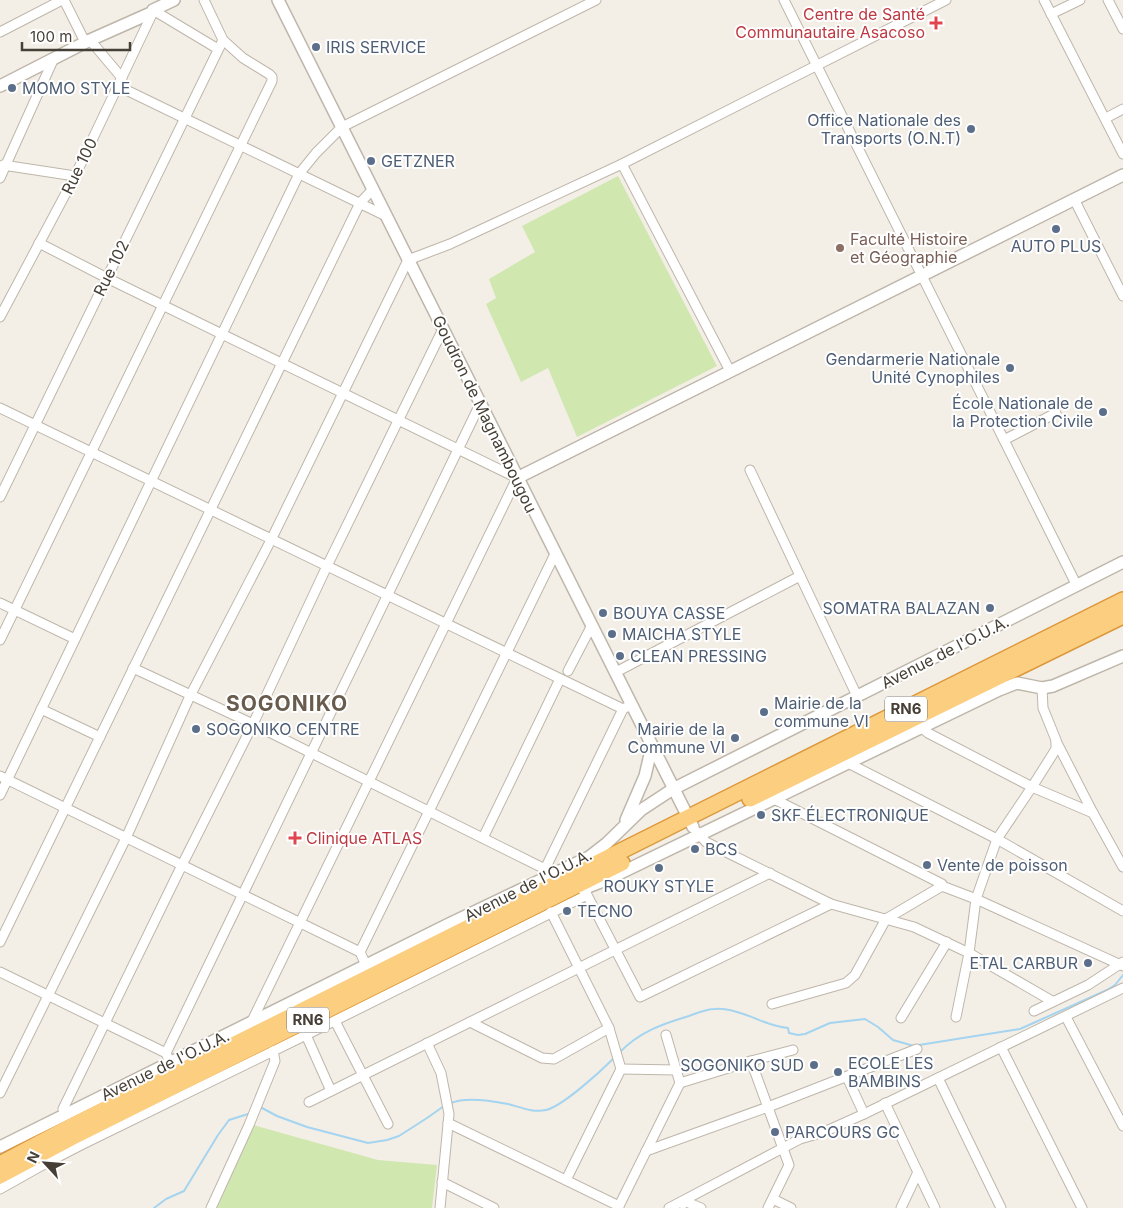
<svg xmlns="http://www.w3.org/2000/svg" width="1123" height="1208" viewBox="0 0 1123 1208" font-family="Inter,sans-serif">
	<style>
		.green { fill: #d1e7b0 }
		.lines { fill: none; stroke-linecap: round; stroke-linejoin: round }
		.stream { stroke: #a4d4ef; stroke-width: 2 }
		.minor-casing { stroke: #bfb6aa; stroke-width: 11 }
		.tertiary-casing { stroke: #bfb6aa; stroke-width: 14 }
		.trunk-casing { stroke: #db9739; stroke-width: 18 }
		.minor { stroke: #fff; stroke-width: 9 }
		.tertiary { stroke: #fff; stroke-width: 11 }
		.trunk { stroke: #fcce80; stroke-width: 15 }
		.health-dot { fill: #e0444e; stroke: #fff; stroke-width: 2 }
		.service-dot { fill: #5c6f8a; stroke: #fff; stroke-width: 2 }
		.education-dot { fill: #8d6e63; stroke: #fff; stroke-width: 2 }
		.labels { text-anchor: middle; stroke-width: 4; stroke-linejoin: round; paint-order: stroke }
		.shield { fill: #fff; stroke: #7e7972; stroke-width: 1 }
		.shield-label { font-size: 15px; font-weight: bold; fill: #463f36 }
		.health-label { font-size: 16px; fill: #be3a42; stroke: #fff; text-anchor: end }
		.service-label { font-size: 16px; fill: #4e5e75; stroke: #fff; text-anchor: start }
		.street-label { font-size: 16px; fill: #463f36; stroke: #fff }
		.education-label { font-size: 16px; fill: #785e54; stroke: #fff; text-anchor: start }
		.district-label { font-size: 21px; font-weight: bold; letter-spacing: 1px; fill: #695c4d; stroke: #fff }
	</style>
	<rect width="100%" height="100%" fill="#f3efe7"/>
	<g class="green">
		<polygon points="618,176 717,366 577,437 548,368 521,382 486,304 496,298 489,279 535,252 522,226"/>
		<polygon points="253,1125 378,1160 437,1165 432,1208 217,1208"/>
	</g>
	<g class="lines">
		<g class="stream">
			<polyline points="919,1045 1020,1029 1107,990 1115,985 1123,975"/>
			<path d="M619 1053C639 1032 662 1024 689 1016 697 1013 706 1009 715 1009 722 1008 730 1010 737 1012 756 1017 767 1026 788 1028L789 1033 798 1035 805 1034 830 1023 865 1019 878 1027 893 1040 914 1046"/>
			<path d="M451 1103C465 1097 493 1101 508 1104 520 1107 533 1113 546 1110 563 1106 601 1071 614 1058"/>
			<polyline points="262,1108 277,1116 307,1127 368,1143 387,1140 399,1136 427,1118 444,1106"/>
			<polyline points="154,1208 166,1199 184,1191 218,1135 229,1120 248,1114"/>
		</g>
		<g class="minor-casing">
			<g id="minor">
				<polyline points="64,0 85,42"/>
				<polyline points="784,0 1077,586"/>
				<polyline points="1044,0 1123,154"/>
				<polyline points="1108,0 1123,29"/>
				<polyline points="153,10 218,49"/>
				<polyline points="1051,14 1080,0"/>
				<polyline points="0,32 62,0"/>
				<polyline points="90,40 122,78"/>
				<polyline points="118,86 386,216"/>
				<polyline points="1106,118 1123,109"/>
				<polyline points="622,164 730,371"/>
				<polyline points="3,165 75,176"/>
				<polyline points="0,178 54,58"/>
				<polyline points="1074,199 1123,296"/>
				<polyline points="39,243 107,278 517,478 251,1023"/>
				<polyline points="0,317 75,176 153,12"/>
				<polyline points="0,408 623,709"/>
				<polyline points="1004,440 1056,413"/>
				<polyline points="750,470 857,696"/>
				<polyline points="0,497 223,40"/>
				<polyline points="0,603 75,639"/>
				<polyline points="0,640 272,81 272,77 269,74 243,58 223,40 204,0"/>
				<polyline points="133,668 253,724 545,869 554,880"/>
				<polyline points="568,671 592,625"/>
				<polyline points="616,672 800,576"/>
				<polyline points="41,709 100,737"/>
				<polyline points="922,728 928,733 1032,787 1093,813"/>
				<polyline points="1056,741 1093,813 1123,867"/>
				<polyline points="848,763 997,839 1123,911"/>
				<polyline points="0,776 360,952 366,965"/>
				<polyline points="0,795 299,174 316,153 342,127 596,0"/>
				<polyline points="774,799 942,884 942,886"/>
				<polyline points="696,831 706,842 831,904 914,927 969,953 1052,1001"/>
				<polyline points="483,838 560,679"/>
				<polyline points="545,869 623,709 627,707"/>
				<polyline points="586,893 640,997 831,904"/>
				<polyline points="551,912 609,1028 621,1069 566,1180"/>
				<polyline points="0,942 360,203 373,189"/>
				<polyline points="360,952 555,554"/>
				<polyline points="0,972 166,1053 168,1058"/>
				<polyline points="772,1004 846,983 855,975 886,919 942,886 976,899 1123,966"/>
				<polyline points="1034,1011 1088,985 1123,962"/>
				<polyline points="956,1017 969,953 976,899 997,839 1032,787 1056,749 1056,740 1043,708 1042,688"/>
				<polyline points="1066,1017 1123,1126"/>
				<polyline points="901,1018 947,942"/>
				<polyline points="335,1021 388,1124"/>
				<polyline points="470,1022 542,1058 554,1059 609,1028"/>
				<polyline points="306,1035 331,1091"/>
				<polyline points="427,1043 441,1073 449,1114 440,1208"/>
				<polyline points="1001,1047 1082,1208"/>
				<polyline points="166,1053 481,402"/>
				<polyline points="751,1061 789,1165 768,1208"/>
				<polyline points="621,1069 676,1070"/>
				<polyline points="847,1077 864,1114"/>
				<polyline points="938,1078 1001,1208"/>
				<polyline points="680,1083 751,1061 793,1050"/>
				<polyline points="0,1093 126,838 190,696 271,540 408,260 450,244 622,164 946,0"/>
				<polyline points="309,1102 770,873"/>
				<polyline points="885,1103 935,1208"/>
				<polyline points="68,1112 63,1109 182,865 253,724 327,566 443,329"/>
				<polyline points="448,1123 619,1206"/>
				<polyline points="646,1151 768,1107 917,1049"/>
				<polyline points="442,1182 494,1208"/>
				<polyline points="0,1189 48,1162 83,1144 308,1034 583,897 586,893 587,888"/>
				<polyline points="773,1199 791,1208"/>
				<polyline points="683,1204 684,1201 701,1208"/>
				<polyline points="211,1208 249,1125 275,1061 273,1051"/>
				<polyline points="618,1208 680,1083 666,1035"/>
				<polyline points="669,1208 800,1139 824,1132 864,1114 1123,988"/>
				<polyline points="901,1208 918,1172"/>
			</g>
		</g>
		<g class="tertiary-casing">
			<g id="tertiary">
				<polyline points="278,0 693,827"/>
				<polyline points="0,86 90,40 153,12 153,10 174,0"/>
				<polyline points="517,478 1123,175"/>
				<polyline points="626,820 645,776 652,746"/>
				<polyline points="583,889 606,880 999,690 1017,683 1042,688 1053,686 1123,656"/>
				<polyline points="0,1147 449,924 589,857 607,843 641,810 673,789 1123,562"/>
			</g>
		</g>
		<g class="trunk-casing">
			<g id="trunk">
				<polyline points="750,799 1123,616"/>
				<polyline points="0,1164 73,1125 1123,600"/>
				<polyline points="0,1176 77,1135 622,863"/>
			</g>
		</g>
		<use href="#minor" class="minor"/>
		<use href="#tertiary" class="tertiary"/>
		<use href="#trunk" class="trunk"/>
	</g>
	<g class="health-dot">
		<path d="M933.5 15.5h5v5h5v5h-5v5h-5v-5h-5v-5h5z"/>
		<path d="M292.5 830.5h5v5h5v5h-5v5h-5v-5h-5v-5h5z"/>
	</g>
	<g class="service-dot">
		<circle cx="316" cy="47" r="5"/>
		<circle cx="12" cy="88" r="5"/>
		<circle cx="971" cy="129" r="5"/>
		<circle cx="371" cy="161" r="5"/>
		<circle cx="1056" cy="229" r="5"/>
		<circle cx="1010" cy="368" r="5"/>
		<circle cx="1103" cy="412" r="5"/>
		<circle cx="990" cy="608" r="5"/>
		<circle cx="603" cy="613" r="5"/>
		<circle cx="612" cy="634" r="5"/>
		<circle cx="620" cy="656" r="5"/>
		<circle cx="764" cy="712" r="5"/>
		<circle cx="196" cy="729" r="5"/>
		<circle cx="735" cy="738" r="5"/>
		<circle cx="761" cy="815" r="5"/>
		<circle cx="695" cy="849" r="5"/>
		<circle cx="927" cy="865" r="5"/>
		<circle cx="659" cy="868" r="5"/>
		<circle cx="567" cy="911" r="5"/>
		<circle cx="1088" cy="963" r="5"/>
		<circle cx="814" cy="1065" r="5"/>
		<circle cx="838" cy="1072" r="5"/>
		<circle cx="775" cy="1132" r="5"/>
	</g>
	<circle class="education-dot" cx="840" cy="248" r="5"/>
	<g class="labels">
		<g class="shield">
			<rect x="885" y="696.5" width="42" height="25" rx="4"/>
			<rect x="287" y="1007.5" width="42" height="25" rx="4"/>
		</g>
		<g class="shield-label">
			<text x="906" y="714">RN6</text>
			<text x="308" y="1025">RN6</text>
		</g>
		<g class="health-label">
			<text x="925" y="20">Centre de Santé<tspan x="925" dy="18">Communautaire Asacoso</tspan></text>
			<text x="306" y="844" text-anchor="start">Clinique ATLAS</text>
		</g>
		<g class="service-label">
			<text x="326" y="53">IRIS SERVICE</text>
			<text x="22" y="94">MOMO STYLE</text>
			<text x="961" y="126" text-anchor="end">Office Nationale des<tspan x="961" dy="18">Transports (O.N.T)</tspan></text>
			<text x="381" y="167">GETZNER</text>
			<text x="1056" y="252" text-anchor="middle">AUTO PLUS</text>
			<text x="1000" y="365" text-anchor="end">Gendarmerie Nationale<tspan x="1000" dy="18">Unité Cynophiles</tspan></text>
			<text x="1093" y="409" text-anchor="end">École Nationale de<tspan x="1093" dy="18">la Protection Civile</tspan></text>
			<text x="980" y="614" text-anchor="end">SOMATRA BALAZAN</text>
			<text x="613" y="619">BOUYA CASSE</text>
			<text x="622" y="640">MAICHA STYLE</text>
			<text x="630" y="662">CLEAN PRESSING</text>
			<text x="774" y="709">Mairie de la<tspan x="774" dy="18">commune VI</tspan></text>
			<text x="206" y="735">SOGONIKO CENTRE</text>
			<text x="725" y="735" text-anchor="end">Mairie de la<tspan x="725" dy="18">Commune VI</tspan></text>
			<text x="771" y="821">SKF ÉLECTRONIQUE</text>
			<text x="705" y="855">BCS</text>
			<text x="937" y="871">Vente de poisson</text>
			<text x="659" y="892" text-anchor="middle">ROUKY STYLE</text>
			<text x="577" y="917">TECNO</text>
			<text x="1078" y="969" text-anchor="end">ETAL CARBUR</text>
			<text x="848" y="1069">ECOLE LES<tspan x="848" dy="18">BAMBINS</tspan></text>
			<text x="804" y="1071" text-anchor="end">SOGONIKO SUD</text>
			<text x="785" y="1138">PARCOURS GC</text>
		</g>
		<g class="street-label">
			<text transform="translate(79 166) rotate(-64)" y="6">Rue 100</text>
			<text transform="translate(111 268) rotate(-64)" y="6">Rue 102</text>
			<text transform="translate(485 414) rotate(64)" y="6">Goudron de Magnambougou</text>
			<text transform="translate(945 652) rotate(-27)" y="6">Avenue de l'O.U.A.</text>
			<text transform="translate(528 885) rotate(-27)" y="6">Avenue de l'O.U.A.</text>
			<text transform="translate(165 1065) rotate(-26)" y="6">Avenue de l'O.U.A.</text>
		</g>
		<g class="education-label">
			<text x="850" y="245">Faculté Histoire<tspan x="850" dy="18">et Géographie</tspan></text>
		</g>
		<g class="district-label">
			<text x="287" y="711">SOGONIKO</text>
		</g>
	</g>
	<g transform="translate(45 1163) rotate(296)" stroke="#ffffff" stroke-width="4" paint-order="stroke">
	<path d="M0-4L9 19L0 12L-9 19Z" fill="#463f36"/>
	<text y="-8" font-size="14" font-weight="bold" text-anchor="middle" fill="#463f36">N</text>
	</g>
	<path d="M22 42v8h108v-8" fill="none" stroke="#463f36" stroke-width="2.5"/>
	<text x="30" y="42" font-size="15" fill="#463f36" stroke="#ffffff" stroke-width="4" paint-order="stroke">100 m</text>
</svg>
